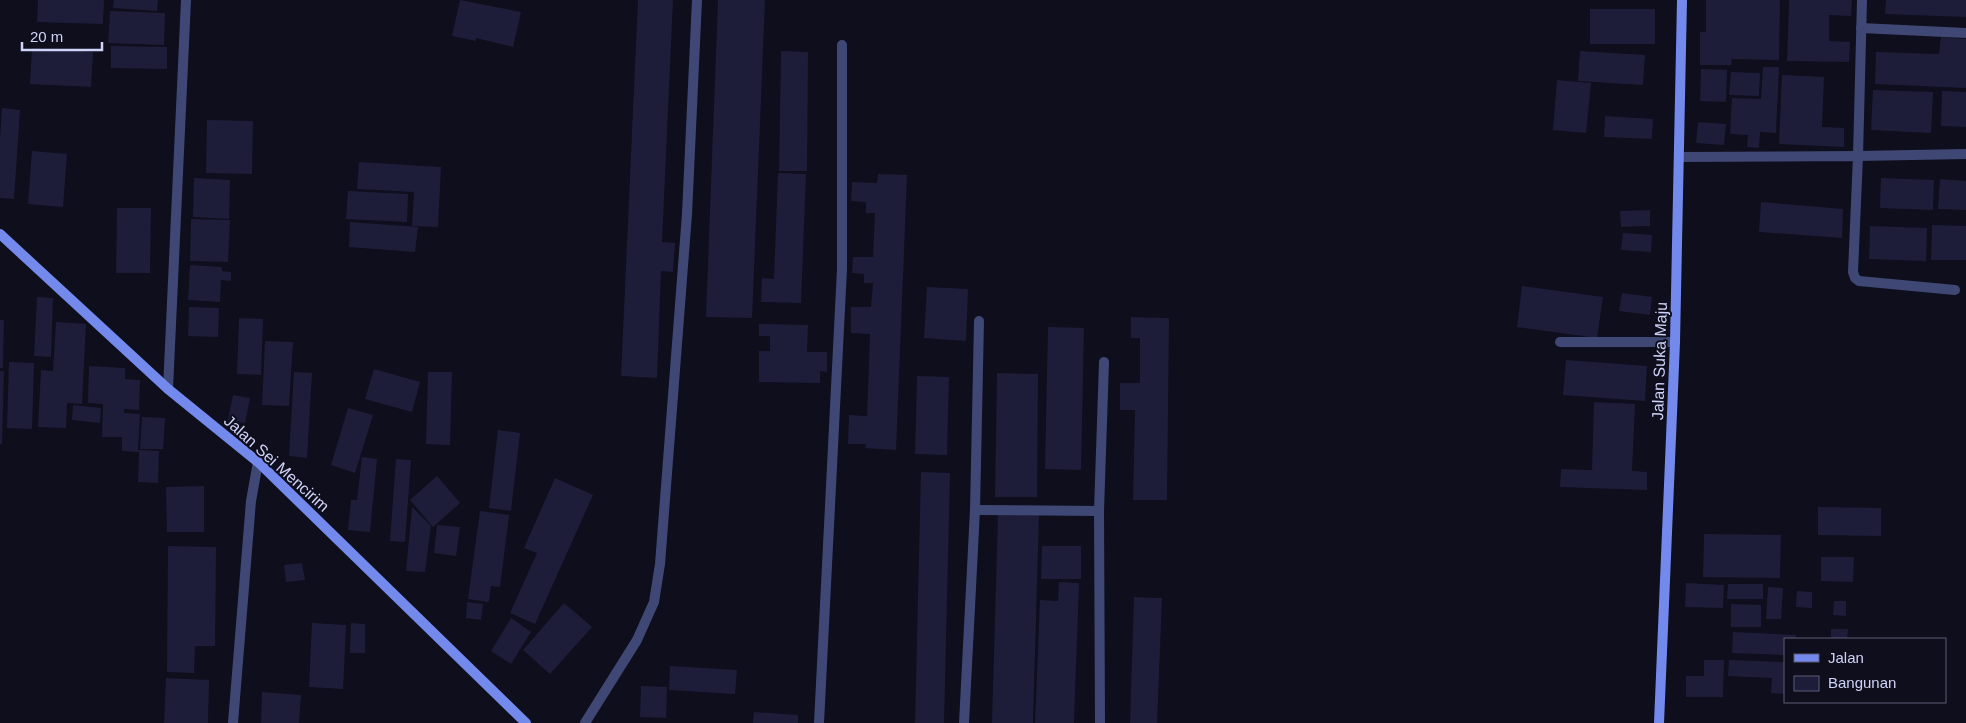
<svg xmlns="http://www.w3.org/2000/svg" width="1966" height="723" viewBox="0 0 1966 723" font-family="Arial,sans-serif">
	<style>
		.building { fill: #1d1d3a }
		.lines { fill: none; stroke-linecap: round; stroke-linejoin: round }
		.lane { stroke: #3f4875; stroke-width: 10 }
		.street { stroke: #3f4875; stroke-width: 10 }
		.secondary { stroke: #7389ec; stroke-width: 10 }
		.labels { text-anchor: middle; stroke-width: 4; stroke-linejoin: round; paint-order: stroke }
		.street-label { font-size: 16px; fill: #cfd3f8; stroke: #0e0e1c }
	</style>
	<rect width="100%" height="100%" fill="#0e0e1c"/>
	<g class="building">
		<polygon points="38,0 104,0 103,24 37,22"/>
		<polygon points="114,0 158,0 157,11 113,8"/>
		<polygon points="460,0 521,12 513,47 476,38 476,41 452,36"/>
		<polygon points="638,0 673,0 662,242 675,243 673,272 661,271 657,378 621,376"/>
		<polygon points="718,0 765,0 752,318 706,317"/>
		<polygon points="1706,0 1780,0 1779,60 1732,59 1731,65 1700,65 1700,32 1706,32"/>
		<polygon points="1789,0 1852,0 1851,16 1829,15 1829,41 1850,42 1849,62 1787,61"/>
		<polygon points="1886,0 1966,0 1966,17 1885,14"/>
		<rect x="1590" y="9" width="65" height="35"/>
		<polygon points="110,11 165,13 164,45 108,43"/>
		<polygon points="1941,37 1966,39 1966,88 1875,84 1876,52 1939,54"/>
		<polygon points="111,46 167,47 167,69 111,68"/>
		<polygon points="32,48 93,52 91,87 30,84"/>
		<polygon points="781,51 808,52 807,171 779,171"/>
		<polygon points="1580,51 1645,55 1643,85 1578,81"/>
		<polygon points="1763,67 1779,67 1776,133 1760,132 1759,148 1747,147 1748,135 1730,134 1732,98 1761,99"/>
		<polygon points="1701,69 1727,70 1726,102 1700,101"/>
		<polygon points="1731,72 1760,73 1759,96 1729,95"/>
		<polygon points="1782,75 1824,77 1822,127 1844,128 1844,147 1779,144"/>
		<polygon points="1557,80 1591,83 1586,133 1553,130"/>
		<polygon points="1873,90 1933,92 1931,133 1871,130"/>
		<polygon points="1942,91 1966,92 1966,127 1941,126"/>
		<polygon points="2,108 20,110 14,199 0,198 0,139"/>
		<polygon points="1605,116 1653,119 1652,139 1604,137"/>
		<polygon points="207,120 253,121 252,174 206,173"/>
		<polygon points="1698,122 1726,124 1724,145 1696,143"/>
		<polygon points="32,151 67,154 63,207 28,204"/>
		<polygon points="359,162 441,167 438,227 412,226 414,192 357,189"/>
		<polygon points="778,173 806,174 801,303 761,302 762,278 774,279"/>
		<polygon points="878,174 907,175 896,450 865,448 866,444 848,444 849,415 867,416 870,334 851,333 851,307 871,307 873,283 864,283 864,274 852,273 853,257 873,257 875,213 866,213 866,202 851,201 852,182 877,183"/>
		<polygon points="194,178 230,180 229,219 193,217"/>
		<polygon points="1881,178 1934,180 1933,210 1880,208"/>
		<polygon points="1940,179 1966,181 1966,210 1938,209"/>
		<polygon points="348,191 408,194 407,222 346,219"/>
		<polygon points="1761,202 1843,209 1842,238 1759,232"/>
		<polygon points="117,208 151,208 150,273 116,273"/>
		<polygon points="1650,210 1650,226 1621,227 1620,211"/>
		<polygon points="191,219 230,220 228,262 190,261"/>
		<polygon points="350,222 418,227 415,252 349,247"/>
		<polygon points="1932,225 1966,226 1966,260 1931,260"/>
		<polygon points="1870,226 1927,228 1926,261 1869,259"/>
		<polygon points="1623,233 1652,235 1651,252 1621,250"/>
		<polygon points="190,265 222,267 222,271 231,272 231,281 221,280 220,302 188,300"/>
		<polygon points="1522,286 1603,297 1597,338 1517,327"/>
		<polygon points="927,287 968,289 966,341 924,338"/>
		<polygon points="1622,293 1652,297 1650,315 1619,311"/>
		<polygon points="37,297 53,298 51,357 34,356"/>
		<polygon points="189,307 219,308 218,337 188,336"/>
		<polygon points="1131,317 1169,318 1167,500 1133,500 1135,410 1120,410 1120,383 1140,383 1140,338 1131,338"/>
		<polygon points="239,318 263,319 261,375 237,374"/>
		<polygon points="0,320 4,320 3,368 0,368"/>
		<polygon points="56,322 86,324 82,404 67,403 66,428 38,427 41,370 53,371"/>
		<polygon points="759,324 808,325 807,352 827,352 827,372 820,371 820,383 759,382 759,351 770,351 770,336 759,336"/>
		<polygon points="1048,327 1084,328 1081,470 1045,469"/>
		<polygon points="265,341 293,342 289,406 262,405"/>
		<polygon points="1566,360 1647,366 1645,401 1563,395"/>
		<polygon points="9,362 34,363 32,429 7,428"/>
		<polygon points="89,366 125,368 125,379 140,380 139,410 124,409 124,413 140,414 138,450 159,451 158,483 138,482 139,452 122,451 122,437 102,437 103,404 88,403"/>
		<polygon points="374,369 420,382 412,412 365,399"/>
		<polygon points="0,371 4,371 2,444 0,444"/>
		<polygon points="294,372 312,373 307,458 289,456"/>
		<polygon points="428,372 452,372 450,445 426,444"/>
		<polygon points="997,373 1038,374 1037,497 995,497"/>
		<polygon points="917,376 949,377 947,455 915,454"/>
		<polygon points="233,395 250,398 245,423 228,420"/>
		<polygon points="1594,402 1635,404 1632,471 1647,472 1647,490 1560,487 1561,469 1592,470"/>
		<polygon points="73,405 101,408 100,423 72,420"/>
		<polygon points="348,408 373,415 355,473 331,465"/>
		<polygon points="142,417 165,418 163,449 140,449"/>
		<polygon points="498,430 520,433 511,511 489,508"/>
		<polygon points="362,457 377,459 370,532 348,530 351,500 357,500"/>
		<polygon points="396,459 411,460 405,542 390,541"/>
		<polygon points="921,472 950,473 944,723 915,723"/>
		<polygon points="437,476 460,503 433,527 410,500"/>
		<polygon points="555,478 593,495 535,624 510,613 537,553 524,548"/>
		<polygon points="204,486 204,532 167,532 166,487"/>
		<polygon points="412,507 431,526 425,572 406,571"/>
		<polygon points="1818,507 1881,508 1881,536 1818,535"/>
		<polygon points="480,511 509,515 500,587 491,586 489,602 468,599"/>
		<polygon points="998,513 1039,514 1033,723 992,723"/>
		<polygon points="437,525 460,527 456,556 434,553"/>
		<polygon points="1704,534 1781,535 1780,578 1703,577"/>
		<polygon points="168,546 216,547 215,646 195,646 194,673 167,672"/>
		<polygon points="1042,546 1081,546 1081,579 1041,579"/>
		<polygon points="1821,557 1854,557 1853,582 1821,581"/>
		<polygon points="302,563 305,580 286,582 284,565"/>
		<polygon points="1059,582 1079,583 1074,723 1035,723 1040,600 1058,601"/>
		<polygon points="1686,583 1724,585 1723,608 1685,607"/>
		<polygon points="1728,584 1763,584 1763,599 1727,599"/>
		<polygon points="1768,587 1783,588 1781,619 1766,619"/>
		<polygon points="1797,591 1812,592 1812,608 1796,607"/>
		<polygon points="1134,597 1162,598 1157,723 1130,723"/>
		<polygon points="1834,601 1846,601 1846,616 1833,615"/>
		<polygon points="467,602 483,604 481,620 466,618"/>
		<polygon points="564,603 592,627 550,674 523,650"/>
		<polygon points="1731,604 1761,605 1761,627 1731,627"/>
		<polygon points="511,618 531,632 511,664 491,651"/>
		<polygon points="312,623 346,625 343,689 309,687"/>
		<polygon points="351,623 365,624 365,653 350,653"/>
		<polygon points="1831,629 1848,629 1847,639 1831,639"/>
		<polygon points="1733,632 1796,635 1795,639 1785,639 1785,655 1732,653"/>
		<polygon points="1704,660 1724,660 1723,697 1686,697 1686,676 1704,676"/>
		<polygon points="1729,660 1785,662 1785,694 1771,693 1772,678 1728,676"/>
		<polygon points="670,666 737,670 735,694 669,690"/>
		<polygon points="166,678 209,680 208,723 164,723"/>
		<polygon points="641,686 667,687 666,718 640,717"/>
		<polygon points="262,692 301,695 299,723 261,723"/>
		<polygon points="754,712 798,715 798,723 753,723"/>
	</g>
	<g class="lines">
		<polyline class="lane" points="233,723 251,501 258,462"/>
		<g class="street">
			<polyline points="1862,0 1858,156 1966,154"/>
			<polyline points="1861,28 1966,33"/>
			<polyline points="1680,157 1858,156 1853,272 1855,278 1859,281 1955,290"/>
			<polyline points="1560,342 1675,342"/>
			<polyline points="168,389 186,0"/>
			<polyline points="975,510 1099,511"/>
			<polyline points="585,723 637,640 654,602 660,564 687,214 697,0"/>
			<polyline points="819,723 842,269 842,45"/>
			<polyline points="964,723 975,510 979,321"/>
			<polyline points="1100,723 1099,511 1104,362"/>
		</g>
		<g class="secondary">
			<polyline points="0,234 168,389 258,462 526,723"/>
			<polyline points="1659,723 1675,342 1682,0"/>
		</g>
	</g>
	<g class="labels">
		<g class="street-label">
			<text transform="translate(1659 361) rotate(-88)" y="6">Jalan Suka Maju</text>
			<text transform="translate(277 463) rotate(42)" y="6">Jalan Sei Mencirim</text>
		</g>
	</g>
	<rect x="1784" y="638" width="162" height="65" fill="#0e0e1c" stroke="#5b5d74"/>
	<rect x="1794" y="654" width="25" height="8" fill="#7389ec" stroke="#5b5d74"/>
	<text x="1828" y="663" font-size="15" fill="#cfd3f8">Jalan</text>
	<rect x="1794" y="676" width="25" height="15" fill="#1d1d3a" stroke="#5b5d74"/>
	<text x="1828" y="688" font-size="15" fill="#cfd3f8">Bangunan</text>
	<path d="M22 42v8h80v-8" fill="none" stroke="#cfd3f8" stroke-width="2.5"/>
	<text x="30" y="42" font-size="15" fill="#cfd3f8" stroke="#0e0e1c" stroke-width="4" paint-order="stroke">20 m</text>
</svg>
